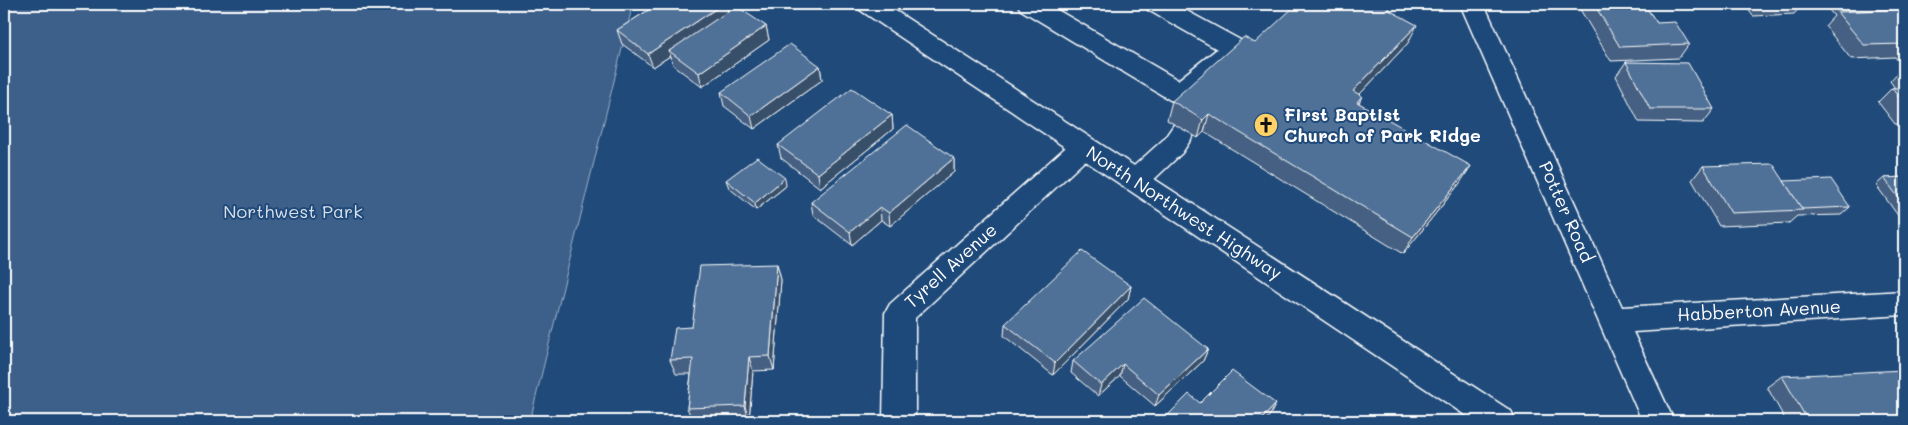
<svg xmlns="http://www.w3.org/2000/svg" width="1908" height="425" viewBox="0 0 1908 425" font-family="Mali,sans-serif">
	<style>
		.green { fill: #3c618b; stroke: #9eb0c5 }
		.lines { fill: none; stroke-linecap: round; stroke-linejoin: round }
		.minor-casing { stroke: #fff; stroke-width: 3 }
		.major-casing { stroke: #fff; stroke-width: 3 }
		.minor { fill: #1f4a7a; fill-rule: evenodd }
		.major { fill: #1f4a7a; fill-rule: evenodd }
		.wall { fill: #456182; stroke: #fff }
		.shaded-wall { fill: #384f6a; stroke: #fff }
		.building { fill: #507197; stroke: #fff }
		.labels { text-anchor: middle; stroke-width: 4; stroke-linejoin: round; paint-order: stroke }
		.poi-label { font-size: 18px; font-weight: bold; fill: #fff; stroke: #1f4a7a; text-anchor: start }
		.park-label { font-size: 18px; fill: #d8dfe8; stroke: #1f4a7a }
		.street-label { font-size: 18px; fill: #fff; stroke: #1f4a7a }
	</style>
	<rect width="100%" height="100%" fill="#1f4a7a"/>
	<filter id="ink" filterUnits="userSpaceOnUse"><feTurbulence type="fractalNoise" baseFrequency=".02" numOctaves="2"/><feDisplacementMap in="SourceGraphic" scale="10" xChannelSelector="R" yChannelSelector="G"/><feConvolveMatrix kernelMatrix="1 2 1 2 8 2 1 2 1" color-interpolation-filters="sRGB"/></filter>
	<g filter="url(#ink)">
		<polygon class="green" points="4,4 633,4 530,421 4,421"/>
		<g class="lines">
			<g class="minor-casing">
				<g id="minor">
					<polygon points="1017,4 1047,4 1178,80 1217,49 1148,10 1144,4 1174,4 1244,42 1247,48 1244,54 1188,100 1179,102 1170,100 1021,10"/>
					<polygon points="1460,4 1484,4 1622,307 1904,291 1904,315 1633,332 1674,421 1642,421"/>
					<polygon points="1184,120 1193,123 1197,130 1182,153 1145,188 1135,191 1125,188 1122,181 1125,174 1164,139 1175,123"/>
					<polygon points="1083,137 1092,140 1096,147 1092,154 915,318 915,421 883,421 885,313 890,304 1074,140"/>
				</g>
			</g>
			<g class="major-casing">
				<polygon id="major" points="856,4 885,4 1511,411 1516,421 1474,421 860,10"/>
			</g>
			<use href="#minor" class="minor"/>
			<use href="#major" class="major"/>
		</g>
		<g class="wall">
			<polygon points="658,4 726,4 728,11 766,26 769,40 702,87 673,65 670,56 653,67 622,44 617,30"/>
			<polygon points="1579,4 1644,4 1657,23 1689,44 1679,58 1611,61 1578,6"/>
			<polygon points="1744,4 1799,4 1801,6 1794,14 1753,16"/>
			<polygon points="1824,4 1904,4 1904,124 1895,124 1878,102 1892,88 1895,88 1890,81 1903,67 1895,57 1851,59 1825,26 1834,16"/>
			<polygon points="1389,10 1408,43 1359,95 1362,96 1359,103 1460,183 1403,254 1204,132 1198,138 1167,120 1172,101 1255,43"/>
			<polygon points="1626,62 1714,109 1703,123 1639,122 1616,76"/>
			<polygon points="820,66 822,80 754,129 724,106 721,92"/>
			<polygon points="892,115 893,129 820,188 781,158 778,145"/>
			<polygon points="954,158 954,172 890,226 881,220 852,245 813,215 811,202"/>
			<polygon points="1703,166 1784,181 1850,207 1841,215 1797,216 1789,223 1719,226 1692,180"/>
			<polygon points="1904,177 1904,217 1899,217 1876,185 1884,178"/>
			<polygon points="726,180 786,186 756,210 729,188"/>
			<polygon points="777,264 781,280 774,370 753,371 749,420 693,421 687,408 691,374 676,374 670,360 692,327"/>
			<polygon points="1131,286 1128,299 1053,375 1004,336 1005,324"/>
			<polygon points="1208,349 1203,361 1155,406 1120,376 1098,396 1071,373 1073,361"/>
			<polygon points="1782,376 1904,421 1786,421 1767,387"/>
		</g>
		<g class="shaded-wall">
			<polygon points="723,4 726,4 729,16 669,51 670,56 653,67 648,54"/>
			<polygon points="1417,25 1408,43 1345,110 1353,91"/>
			<polygon points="766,26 769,40 702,87 699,73"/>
			<polygon points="820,66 822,80 754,129 751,116"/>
			<polygon points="1209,114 1204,132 1198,138 1203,120"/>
			<polygon points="892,115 893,129 820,188 818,174"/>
			<polygon points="954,158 954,172 890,226 889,213"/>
			<polygon points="1471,166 1460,183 1403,254 1413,237"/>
			<polygon points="785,178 786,186 756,210 755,203"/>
			<polygon points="880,207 881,220 852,245 850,232"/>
			<polygon points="777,264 781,280 774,370 770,356"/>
			<polygon points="1131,286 1128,299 1053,375 1055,363"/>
			<polygon points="1208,349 1203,361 1155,406 1159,395"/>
			<polygon points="749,357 753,371 749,420 745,406"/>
			<polygon points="1123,364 1120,376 1098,396 1101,385"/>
			<polygon points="1276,404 1270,415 1265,421 1260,421"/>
		</g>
		<g class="building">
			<polygon points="658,4 723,4 648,54 617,30"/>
			<polygon points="1297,4 1391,4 1389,10 1417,25 1353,91 1362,96 1357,102 1471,166 1413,237 1209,114 1203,120 1172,101 1244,37 1255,43"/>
			<polygon points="1594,4 1644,4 1657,23 1675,22 1689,44 1620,47"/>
			<polygon points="1757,4 1799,4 1801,6 1760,8"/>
			<polygon points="1847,4 1904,4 1849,6"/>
			<polygon points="736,6 766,26 699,73 669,51"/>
			<polygon points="1904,9 1904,44 1864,45 1837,12"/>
			<polygon points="790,44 820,66 751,116 721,92"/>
			<polygon points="1626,62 1688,63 1714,109 1650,109"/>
			<polygon points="852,88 892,115 818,174 778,145"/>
			<polygon points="1892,88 1904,88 1904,105"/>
			<polygon points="907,125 954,158 889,213 880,207 850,232 811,202"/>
			<polygon points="757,157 785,178 755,203 726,180"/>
			<polygon points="1773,164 1803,210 1731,213 1703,166"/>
			<polygon points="1904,177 1904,205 1884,178"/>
			<polygon points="1831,179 1850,207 1802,209 1784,181"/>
			<polygon points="1082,251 1131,286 1055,363 1005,324"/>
			<polygon points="777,264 770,356 749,357 745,406 687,408 693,359 670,360 675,328 692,327 700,266"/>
			<polygon points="1144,298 1208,349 1159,395 1123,364 1101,385 1073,361"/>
			<polygon points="1904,370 1904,421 1808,421 1782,376"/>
			<polygon points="1232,371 1276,404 1260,421 1162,421 1189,394 1200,403"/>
		</g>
	</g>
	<defs>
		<g id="church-disc" transform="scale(1.25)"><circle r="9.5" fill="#ffd166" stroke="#1f4a7a"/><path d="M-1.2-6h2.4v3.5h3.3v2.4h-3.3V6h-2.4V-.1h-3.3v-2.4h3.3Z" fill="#111"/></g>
	</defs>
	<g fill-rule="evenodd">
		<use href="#church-disc" x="1266" y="125"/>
	</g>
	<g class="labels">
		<g class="poi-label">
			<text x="1284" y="121">First Baptist<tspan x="1284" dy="21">Church of Park Ridge</tspan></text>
		</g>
		<g class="park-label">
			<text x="293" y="218">Northwest Park</text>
		</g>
		<g class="street-label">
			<text transform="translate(1566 212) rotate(66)" y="6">Potter Road</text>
			<text transform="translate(1184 213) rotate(33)" y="6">North Northwest Highway</text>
			<text transform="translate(951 266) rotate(-42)" y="6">Tyrell Avenue</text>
			<text transform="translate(1759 311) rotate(-3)" y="6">Habberton Avenue</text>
		</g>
	</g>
	<rect width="1908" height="425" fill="none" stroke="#1f4a7a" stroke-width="20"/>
	<rect x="10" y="10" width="1888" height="405" fill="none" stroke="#fff" stroke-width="2" filter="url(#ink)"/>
</svg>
